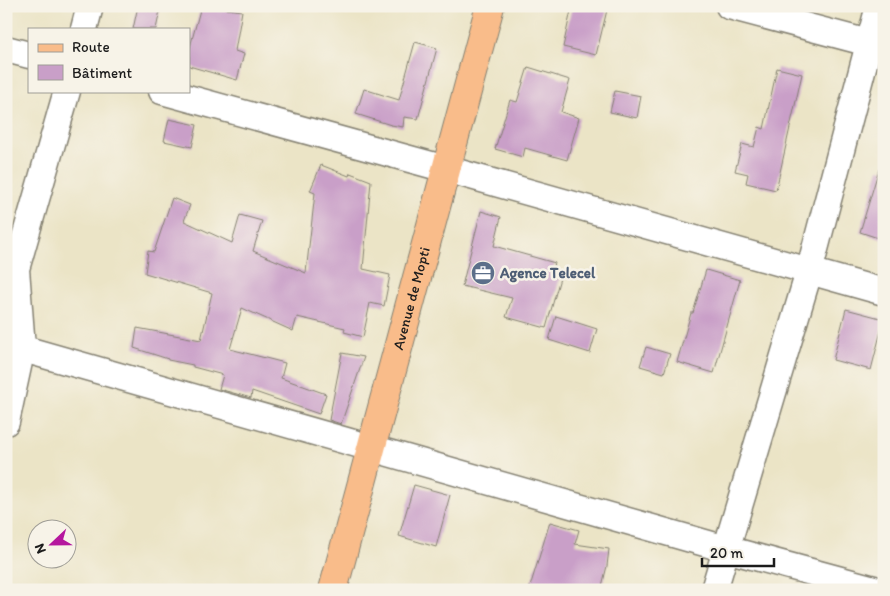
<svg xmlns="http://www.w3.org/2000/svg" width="890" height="596" viewBox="0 0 890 596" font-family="Itim,sans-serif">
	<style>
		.building { fill: #c99fc8 }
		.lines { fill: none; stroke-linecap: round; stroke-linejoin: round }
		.minor-casing { stroke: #848071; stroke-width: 29 }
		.major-casing { stroke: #848071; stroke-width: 30 }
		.minor { stroke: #fff; stroke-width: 26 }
		.major { stroke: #f9bc8a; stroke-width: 28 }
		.labels { text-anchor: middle; stroke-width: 5; stroke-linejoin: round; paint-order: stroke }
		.service-label { font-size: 15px; font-weight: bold; fill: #4e5e75; stroke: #f7f3e8; text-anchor: start }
		.street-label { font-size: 15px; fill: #1c1c1c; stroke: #f7f3e8 }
	</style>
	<rect width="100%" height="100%" fill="#f7f3e8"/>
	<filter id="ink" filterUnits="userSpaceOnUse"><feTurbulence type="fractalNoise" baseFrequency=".02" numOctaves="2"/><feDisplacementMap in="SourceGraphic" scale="10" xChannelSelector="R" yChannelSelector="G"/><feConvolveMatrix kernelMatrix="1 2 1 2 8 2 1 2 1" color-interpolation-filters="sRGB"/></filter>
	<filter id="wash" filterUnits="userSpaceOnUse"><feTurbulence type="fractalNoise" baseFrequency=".0096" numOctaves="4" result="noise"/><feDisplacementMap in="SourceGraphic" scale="20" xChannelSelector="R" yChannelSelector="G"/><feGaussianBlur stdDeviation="1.12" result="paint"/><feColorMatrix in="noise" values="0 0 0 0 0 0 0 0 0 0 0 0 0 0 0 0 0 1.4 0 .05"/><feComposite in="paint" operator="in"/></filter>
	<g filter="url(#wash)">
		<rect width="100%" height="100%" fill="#ebe4c6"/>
		<g id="blocks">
			<g class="building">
				<polygon points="138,6 161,6 156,29 133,29"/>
				<polygon points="201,6 227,6 226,9 242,11 235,51 244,54 237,80 189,66 189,51"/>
				<polygon points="572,6 591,6 607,10 596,55 563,47"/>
				<polygon points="415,42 437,48 418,119 404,117 403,127 391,125 356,114 364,89 399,100"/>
				<polygon points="528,67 570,80 561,112 579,118 567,160 525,148 523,157 495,149 510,100 517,102"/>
				<polygon points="777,68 802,74 776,190 746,183 748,174 735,171 742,144 754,147 759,127 764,129"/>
				<polygon points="615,91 641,96 637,118 610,112"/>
				<polygon points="169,119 197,125 192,147 164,141"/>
				<polygon points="321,165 349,176 350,173 371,181 363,269 390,275 384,306 370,303 363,337 344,332 345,328 297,317 293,331 242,308 230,349 285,363 281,378 326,394 319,414 252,391 251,398 219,389 223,375 193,367 193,365 168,360 168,359 134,348 137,328 201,340 212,293 145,273 148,251 154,252 172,198 190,205 184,221 232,243 240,215 262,221 253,251 306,273 315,193 310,191"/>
				<polygon points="879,169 884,170 884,240 860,232"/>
				<polygon points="481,211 501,217 494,246 555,263 551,276 560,278 546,328 506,317 512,298 462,286"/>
				<polygon points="706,270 740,280 714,373 677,362 691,313 693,313"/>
				<polygon points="846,309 884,319 871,370 833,360"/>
				<polygon points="556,316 597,329 590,353 549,340"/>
				<polygon points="646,347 670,354 664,373 640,366"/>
				<polygon points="342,353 364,357 341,424 329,420"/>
				<polygon points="414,485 450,495 436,547 399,536"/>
				<polygon points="550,522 579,530 575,544 609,549 607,566 601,590 529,590"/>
			</g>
		</g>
	</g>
	<g filter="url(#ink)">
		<use href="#blocks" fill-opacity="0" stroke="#848071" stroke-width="1"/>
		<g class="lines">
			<g class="minor-casing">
				<g id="minor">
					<polyline points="729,6 884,47"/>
					<polyline points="84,29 90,6"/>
					<polyline points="6,49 29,55"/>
					<polyline points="162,91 446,169 884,292"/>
					<polyline points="6,344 726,549 878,590"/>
					<polyline points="6,422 22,348 16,269 67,91"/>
					<polyline points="714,590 809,272 879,6"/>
				</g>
			</g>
			<g class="major-casing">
				<g id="major">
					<path id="s1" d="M333 590 490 6"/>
				</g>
			</g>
			<use href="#minor" class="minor"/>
			<use href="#major" class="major"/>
		</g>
	</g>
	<defs>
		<g id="office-disc" transform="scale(1.25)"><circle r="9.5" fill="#5c6f8a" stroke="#f7f3e8"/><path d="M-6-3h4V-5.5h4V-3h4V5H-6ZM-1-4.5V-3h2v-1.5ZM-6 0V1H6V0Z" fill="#fff"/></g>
	</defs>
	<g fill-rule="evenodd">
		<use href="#office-disc" x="483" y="273"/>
	</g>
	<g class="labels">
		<g class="service-label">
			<text x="500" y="278">Agence Telecel</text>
		</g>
		<g class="street-label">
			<text dy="5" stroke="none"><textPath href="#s1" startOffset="302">Avenue de Mopti</textPath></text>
		</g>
	</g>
	<rect width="890" height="596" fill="none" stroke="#f7f3e8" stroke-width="25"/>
	<rect x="28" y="28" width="162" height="65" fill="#f7f3e8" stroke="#9f9d96"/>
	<rect x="38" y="44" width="25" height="8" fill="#f9bc8a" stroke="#9f9d96"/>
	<text x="72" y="52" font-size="15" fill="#1c1c1c">Route</text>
	<rect x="38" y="65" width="25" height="15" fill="#c99fc8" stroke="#9f9d96"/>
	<text x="72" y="78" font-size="15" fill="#1c1c1c">Bâtiment</text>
	<g transform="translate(52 544) rotate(248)"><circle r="24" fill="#f7f3e8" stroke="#9f9d96"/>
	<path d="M0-4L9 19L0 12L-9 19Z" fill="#b5179e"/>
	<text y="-8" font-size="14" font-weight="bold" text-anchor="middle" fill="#1c1c1c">N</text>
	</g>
	<path d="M702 558v8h72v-8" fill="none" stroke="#1c1c1c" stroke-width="2.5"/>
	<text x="710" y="558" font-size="15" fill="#1c1c1c" stroke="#f7f3e8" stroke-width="4" paint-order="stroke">20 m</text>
</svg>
